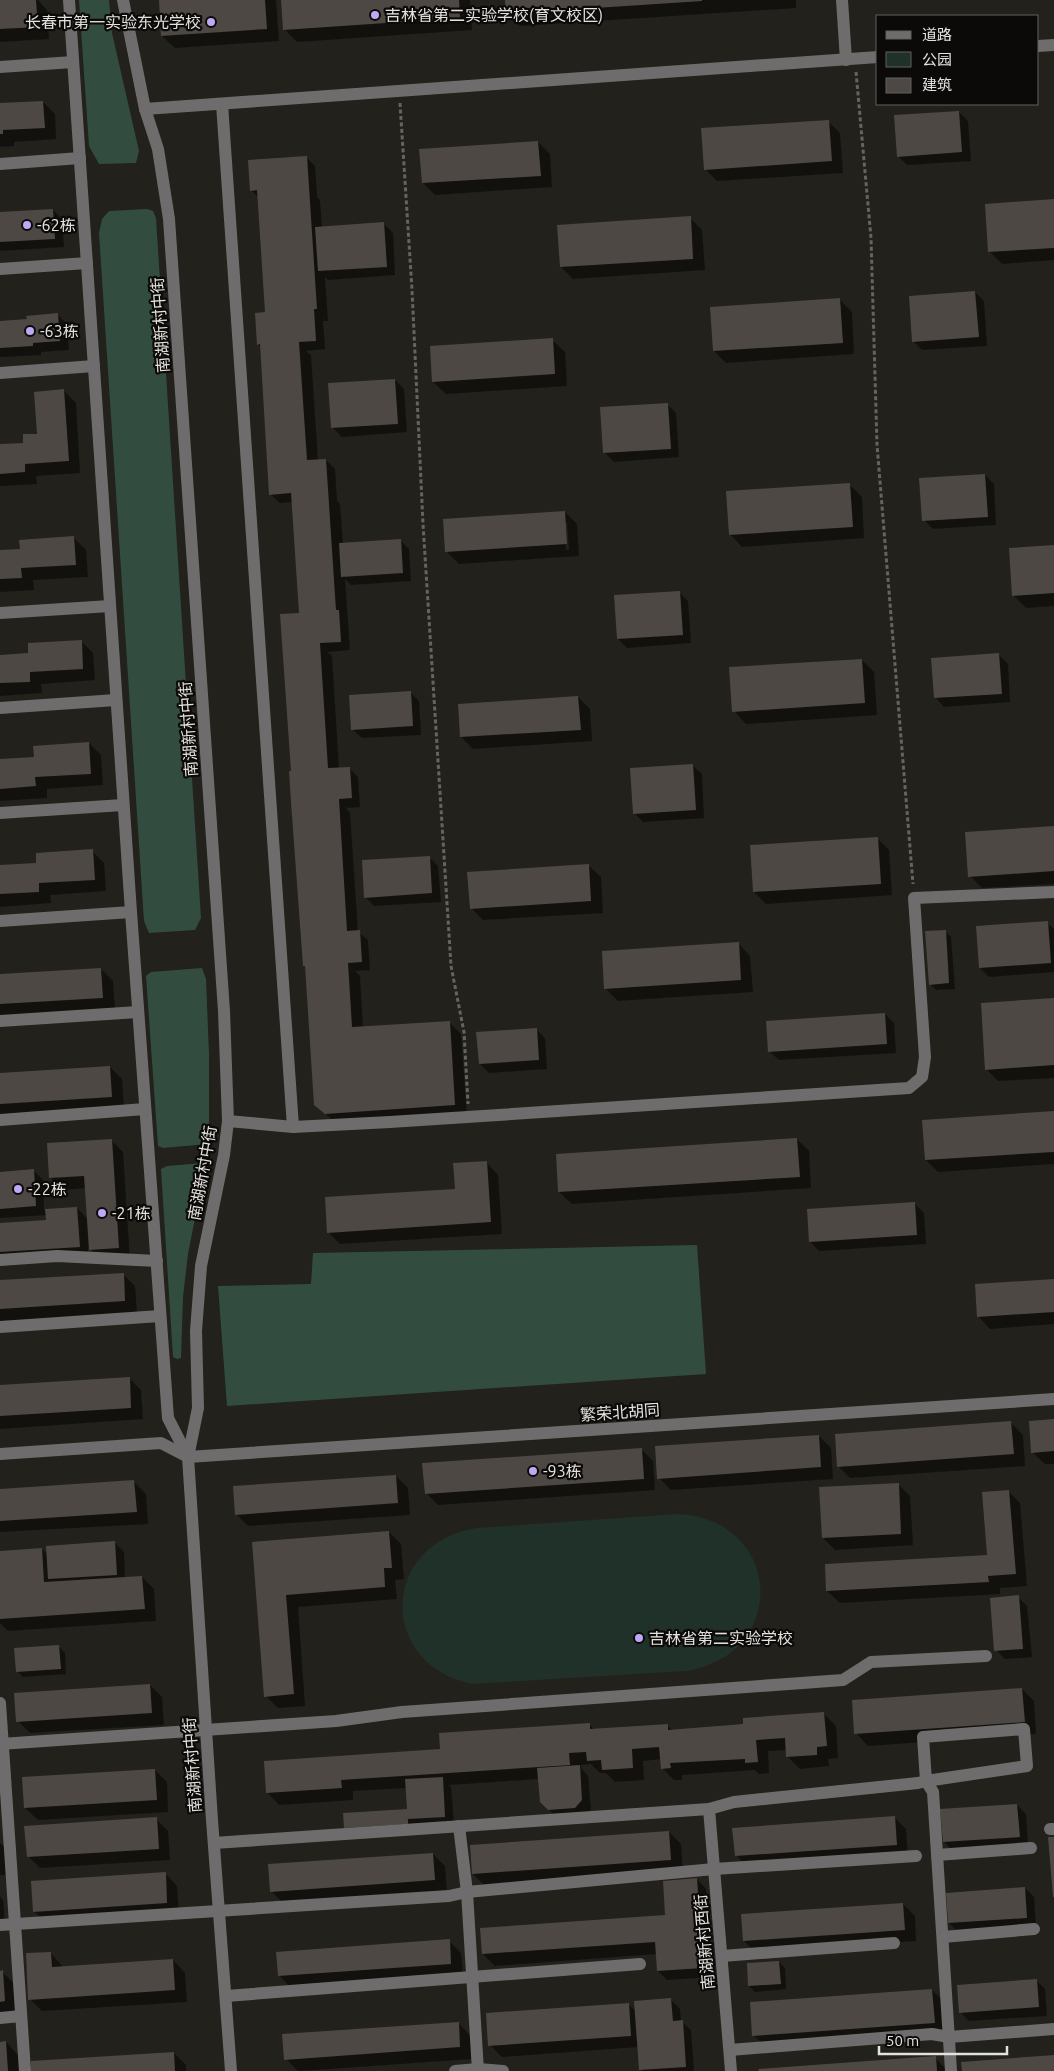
<svg xmlns="http://www.w3.org/2000/svg" width="1054" height="2071" viewBox="0 0 1054 2071" font-family="Ubuntu,'Noto Sans SC',sans-serif">
	<style>
		.green { fill: #203129 }
		.forest { fill: #324d40 }
		.shadow { fill: #0007; fill-rule: evenodd }
		.building { fill: #4d4843 }
		.lines { fill: none; stroke-linecap: round; stroke-linejoin: round }
		.path { stroke: #65645e; stroke-width: 3; stroke-dasharray: 4 2.5; stroke-linecap: butt }
		.minor { stroke: #6f6c6d; stroke-width: 12 }
		.poi-dot { fill: #bda9f5; stroke: #0b0a08; stroke-width: 2 }
		.labels { text-anchor: middle; stroke-width: 4.5; stroke-linejoin: round; paint-order: stroke }
		.poi-label { font-size: 16px; fill: #e3e2de; stroke: #0b0a08; text-anchor: start }
		.street-label { font-size: 16px; fill: #e3e2de; stroke: #0b0a08 }
	</style>
	<rect width="100%" height="100%" fill="#22211b"/>
	<path class="green" d="M678 1514C783 1519 790 1655 686 1671L472 1684C377 1664 380 1544 476 1528Z"/>
	<g class="forest">
		<polygon points="79,0 109,0 112,33 139,151 136,163 99,164 89,146"/>
		<polygon points="147,209 153,211 156,218 201,918 195,930 149,933 144,921 99,233 102,219 109,211"/>
		<polygon points="202,968 206,979 209,1054 209,1141 207,1144 163,1148 158,1146 146,976 151,972"/>
		<polygon points="202,1163 205,1167 188,1254 183,1297 181,1358 177,1359 173,1357 161,1169 167,1166"/>
		<polygon points="697,1245 706,1374 227,1406 218,1286 311,1284 313,1253"/>
	</g>
	<g class="shadow">
		<polygon points="0,0 38,0 47,10 49,39 0,42"/>
		<polygon points="160,0 276,0 279,41 175,48 162,36"/>
		<polygon points="283,0 470,0 472,30 297,42 285,30"/>
		<polygon points="507,0 796,0 796,8 520,26 507,14"/>
		<polygon points="43,102 55,114 56,139 14,142 14,146 0,147 0,105"/>
		<polygon points="959,112 968,121 971,161 907,165 898,156"/>
		<polygon points="828,121 840,133 843,173 717,181 705,169"/>
		<polygon points="538,142 550,154 552,187 435,195 423,183"/>
		<polygon points="306,157 315,166 317,197 320,200 322,228 384,224 393,233 395,275 328,280 325,277 328,321 323,321 325,349 306,351 311,355 318,461 326,460 335,469 337,501 340,504 343,544 400,540 409,549 411,581 351,585 345,579 350,650 327,652 332,656 339,769 349,768 358,777 360,807 346,808 350,813 358,932 368,940 370,970 355,971 360,976 363,1027 449,1022 461,1034 467,1117 338,1125 315,1104 292,772 302,614 293,502 280,503 270,494 261,347 258,344 266,314 259,198 251,190"/>
		<polygon points="1054,200 1054,260 1002,264 990,252"/>
		<polygon points="53,210 62,219 64,247 0,251 0,213"/>
		<polygon points="690,218 702,230 705,270 573,279 561,267"/>
		<polygon points="975,292 984,301 987,346 922,350 913,341"/>
		<polygon points="840,300 852,312 854,354 726,363 714,351"/>
		<polygon points="58,315 67,324 69,350 41,352 41,355 0,357 0,322 28,320"/>
		<polygon points="552,340 565,352 567,386 446,394 433,382"/>
		<polygon points="395,380 404,389 407,432 342,437 333,428"/>
		<polygon points="64,391 76,403 80,473 36,476 37,484 0,486 0,445 24,444 38,435"/>
		<polygon points="667,404 676,413 679,457 614,462 605,453"/>
		<polygon points="985,475 994,484 996,525 933,529 924,520"/>
		<polygon points="850,485 862,497 864,538 742,547 730,534"/>
		<path d="M565 512 577 524 579 556 459 564 447 552ZM565 523H567L569 550H566Z"/>
		<polygon points="74,538 86,550 88,577 33,580 34,590 0,592 0,552 21,550"/>
		<polygon points="1054,547 1054,606 1026,608 1014,596"/>
		<polygon points="679,592 688,601 691,643 627,648 618,639"/>
		<polygon points="81,641 93,653 95,680 41,684 42,693 0,696 0,656 30,655"/>
		<polygon points="999,655 1008,664 1010,702 944,707 935,697"/>
		<polygon points="862,660 874,672 877,715 746,724 734,711"/>
		<polygon points="410,692 419,701 421,735 362,738 352,729"/>
		<polygon points="578,697 590,709 592,741 473,749 461,737"/>
		<polygon points="89,743 101,755 103,785 47,789 47,798 0,801 0,760 35,758"/>
		<polygon points="692,765 702,774 704,818 643,822 634,813"/>
		<polygon points="1054,827 1054,884 982,888 970,876"/>
		<polygon points="877,838 889,850 892,895 766,904 754,892"/>
		<polygon points="92,851 104,863 106,891 50,895 51,903 0,907 0,867 37,864"/>
		<polygon points="429,857 438,866 441,902 374,906 365,897"/>
		<polygon points="588,865 601,877 603,913 483,920 471,908"/>
		<polygon points="1047,923 1054,929 1054,972 989,977 980,968"/>
		<polygon points="945,931 951,937 955,989 936,990 930,984"/>
		<polygon points="738,943 750,956 753,992 618,1001 606,989"/>
		<polygon points="101,969 113,981 115,1009 0,1017 0,975"/>
		<polygon points="1054,999 1054,1078 998,1081 986,1069"/>
		<polygon points="885,1014 894,1023 896,1053 779,1060 769,1051"/>
		<polygon points="536,1029 545,1038 547,1069 489,1073 480,1064"/>
		<polygon points="110,1067 122,1079 124,1109 0,1117 0,1074"/>
		<polygon points="1054,1112 1054,1164 938,1172 926,1160"/>
		<polygon points="797,1139 809,1151 811,1188 572,1204 559,1192"/>
		<polygon points="111,1140 123,1152 130,1260 102,1261 88,1247 88,1255 0,1261 0,1224 47,1221 47,1215 0,1218 0,1173 34,1171 43,1180 44,1210 77,1208 88,1219 86,1188 63,1190 51,1178"/>
		<polygon points="486,1162 498,1175 502,1234 340,1244 328,1232 456,1190"/>
		<polygon points="915,1204 924,1213 926,1244 819,1251 810,1242"/>
		<polygon points="123,1274 135,1286 137,1313 0,1321 0,1281"/>
		<polygon points="1054,1280 1054,1324 990,1329 978,1316"/>
		<polygon points="129,1378 141,1390 143,1419 0,1429 0,1386"/>
		<polygon points="1054,1420 1054,1464 1045,1464 1032,1452"/>
		<polygon points="1011,1423 1023,1435 1025,1466 850,1478 838,1466"/>
		<polygon points="819,1436 831,1448 833,1479 671,1490 659,1478"/>
		<polygon points="641,1449 653,1461 655,1490 438,1505 426,1493"/>
		<polygon points="396,1476 408,1488 410,1515 248,1526 236,1514"/>
		<polygon points="134,1482 146,1494 148,1524 0,1532 0,1490"/>
		<polygon points="898,1484 910,1496 913,1545 835,1550 823,1538"/>
		<polygon points="1008,1491 1020,1503 1027,1586 1000,1588 1000,1594 840,1603 827,1591 988,1556"/>
		<polygon points="389,1532 401,1544 404,1579 395,1580 397,1599 298,1607 305,1706 278,1708 266,1696 254,1543"/>
		<polygon points="115,1543 124,1552 125,1578 142,1577 154,1589 156,1621 8,1631 0,1623 0,1552 42,1549 48,1555"/>
		<polygon points="1018,1597 1027,1606 1032,1657 1005,1659 996,1650"/>
		<polygon points="59,1647 65,1653 66,1674 23,1677 17,1671"/>
		<polygon points="150,1685 162,1697 164,1725 30,1733 18,1721"/>
		<polygon points="1022,1689 1034,1701 1036,1734 868,1746 856,1733"/>
		<polygon points="824,1714 836,1726 838,1758 828,1759 829,1766 800,1769 787,1756 787,1750 768,1751 769,1773 759,1774 755,1770 682,1775 682,1780 674,1780 662,1768 661,1759 643,1761 644,1780 615,1782 606,1773 600,1773 591,1764 581,1765 581,1768 588,1776 591,1809 584,1817 558,1819 541,1802 539,1779 449,1785 451,1787 454,1825 354,1837 409,1810 407,1788 353,1791 353,1800 279,1805 267,1792 441,1750 589,1724 595,1730 667,1725 672,1730 745,1726"/>
		<polygon points="155,1770 167,1782 168,1812 38,1820 25,1808"/>
		<polygon points="1017,1805 1026,1814 1028,1845 953,1851 944,1842"/>
		<polygon points="894,1817 906,1829 908,1856 748,1868 736,1855"/>
		<polygon points="156,1819 168,1831 170,1860 40,1868 28,1856"/>
		<polygon points="669,1832 681,1844 683,1872 485,1886 473,1874"/>
		<polygon points="0,1843 5,1847 6,1875 0,1875"/>
		<polygon points="433,1854 445,1866 447,1892 283,1903 271,1891"/>
		<polygon points="165,1873 177,1886 179,1915 46,1923 34,1911"/>
		<polygon points="697,1879 706,1889 712,1977 667,1980 658,1971 657,1954 495,1966 483,1954 668,1916"/>
		<polygon points="1025,1888 1034,1897 1036,1926 958,1932 949,1923"/>
		<polygon points="0,1896 3,1900 5,1925 0,1925"/>
		<polygon points="903,1904 915,1916 916,1941 756,1953 744,1941"/>
		<polygon points="449,1941 461,1953 463,1975 291,1988 279,1975"/>
		<polygon points="51,1953 63,1967 173,1960 185,1973 187,2002 42,2011 30,1999"/>
		<polygon points="779,1962 785,1968 786,1989 755,1992 749,1986"/>
		<polygon points="0,1972 2,1972 15,1984 17,2013 0,2014"/>
		<polygon points="1036,1980 1045,1989 1047,2016 969,2021 960,2012"/>
		<polygon points="932,1990 944,2002 946,2034 766,2047 753,2035"/>
		<polygon points="671,2000 680,2009 681,2021 691,2030 694,2071 642,2071 641,2069 639,2047 502,2057 490,2045 628,2004 637,2012"/>
		<polygon points="458,2023 470,2035 472,2059 301,2071 298,2071 286,2059"/>
		<polygon points="6,2042 18,2055 19,2071 0,2071 0,2043"/>
		<polygon points="174,2053 186,2065 186,2071 33,2071"/>
		<polygon points="935,2058 948,2071 760,2071"/>
	</g>
	<g class="building">
		<polygon points="0,0 36,0 38,27 0,29"/>
		<polygon points="159,0 265,0 267,29 161,36"/>
		<polygon points="281,0 459,0 460,18 283,30"/>
		<polygon points="505,0 702,0 702,1 506,14"/>
		<polygon points="43,101 45,128 3,130 3,134 0,134 0,103"/>
		<polygon points="959,111 962,152 897,157 894,115"/>
		<polygon points="829,120 832,161 704,170 701,128"/>
		<polygon points="538,141 541,176 422,183 419,149"/>
		<polygon points="307,156 317,309 314,309 316,341 299,342 307,460 326,459 336,610 339,610 341,642 320,643 328,768 350,767 352,798 339,799 347,931 360,930 362,962 348,963 352,1027 450,1021 455,1105 325,1114 314,1105 305,966 303,966 291,802 289,771 291,771 280,614 299,613 291,493 269,495 260,344 257,345 255,313 265,312 257,190 250,191 248,160"/>
		<polygon points="1054,199 1054,248 988,252 985,204"/>
		<polygon points="53,209 55,239 0,242 0,212"/>
		<polygon points="691,216 693,259 560,267 557,225"/>
		<polygon points="384,222 387,267 318,271 315,227"/>
		<polygon points="975,291 979,337 912,342 909,296"/>
		<polygon points="840,298 843,343 713,351 710,307"/>
		<polygon points="58,313 60,341 33,343 33,346 0,348 0,321 27,319 26,316"/>
		<polygon points="553,338 555,374 432,382 430,346"/>
		<polygon points="395,379 398,424 331,428 328,383"/>
		<polygon points="64,389 69,461 25,464 25,472 0,474 0,444 23,443 23,434 37,434 34,392"/>
		<polygon points="668,403 671,449 603,453 600,407"/>
		<polygon points="985,474 988,517 922,521 919,478"/>
		<polygon points="850,483 853,527 729,535 726,491"/>
		<polygon points="565,511 567,544 445,552 443,519"/>
		<polygon points="74,536 76,565 21,568 22,578 0,579 0,550 20,549 19,540"/>
		<polygon points="401,539 403,573 341,577 339,543"/>
		<polygon points="1054,545 1054,593 1012,596 1009,548"/>
		<polygon points="680,591 683,635 617,639 614,595"/>
		<polygon points="82,640 83,669 30,672 30,682 0,683 0,655 28,653 28,643"/>
		<polygon points="999,653 1002,694 934,698 931,658"/>
		<polygon points="862,659 865,703 732,712 729,667"/>
		<polygon points="411,691 413,726 351,730 349,695"/>
		<polygon points="578,696 581,730 460,737 458,704"/>
		<polygon points="89,742 91,774 35,777 36,786 0,789 0,759 34,757 33,746"/>
		<polygon points="693,764 696,810 633,814 630,768"/>
		<polygon points="1054,826 1054,871 968,877 965,832"/>
		<polygon points="878,837 881,884 753,892 750,845"/>
		<polygon points="93,849 95,880 39,883 39,892 0,894 0,865 36,863 36,853"/>
		<polygon points="430,856 432,893 364,898 362,860"/>
		<polygon points="589,864 591,901 470,909 467,872"/>
		<polygon points="1048,921 1051,963 979,968 976,926"/>
		<polygon points="946,930 949,983 929,985 925,931"/>
		<polygon points="739,942 741,980 604,989 602,951"/>
		<polygon points="101,968 103,998 0,1004 0,974"/>
		<polygon points="1054,998 1054,1065 985,1070 981,1003"/>
		<polygon points="885,1013 887,1044 768,1052 766,1021"/>
		<polygon points="537,1028 539,1060 479,1064 476,1032"/>
		<polygon points="110,1066 112,1097 0,1104 0,1073"/>
		<polygon points="1054,1111 1054,1152 925,1160 922,1120"/>
		<polygon points="797,1138 800,1177 558,1192 556,1154"/>
		<polygon points="112,1139 119,1248 89,1250 84,1176 49,1178 47,1143"/>
		<polygon points="487,1161 491,1222 327,1233 325,1197 455,1189 453,1163"/>
		<polygon points="34,1169 36,1206 0,1209 0,1172"/>
		<polygon points="915,1202 917,1235 809,1242 807,1209"/>
		<polygon points="77,1207 80,1247 0,1252 0,1223 46,1220 45,1209"/>
		<polygon points="124,1273 125,1301 0,1309 0,1280"/>
		<polygon points="1054,1279 1054,1312 977,1317 975,1284"/>
		<polygon points="130,1377 131,1408 0,1416 0,1385"/>
		<polygon points="1054,1419 1054,1451 1031,1453 1029,1421"/>
		<polygon points="1011,1421 1014,1454 837,1467 835,1434"/>
		<polygon points="819,1435 821,1467 657,1479 655,1446"/>
		<polygon points="642,1448 644,1479 425,1494 422,1463"/>
		<polygon points="396,1475 398,1503 235,1515 233,1486"/>
		<polygon points="134,1480 137,1512 0,1521 0,1489"/>
		<polygon points="899,1483 901,1534 822,1538 819,1487"/>
		<polygon points="1009,1490 1016,1574 988,1576 989,1582 826,1591 825,1564 987,1555 982,1492"/>
		<polygon points="389,1531 392,1568 384,1568 385,1587 286,1595 294,1694 264,1697 252,1542"/>
		<polygon points="115,1541 117,1575 48,1579 46,1546"/>
		<polygon points="42,1548 44,1582 142,1576 145,1609 0,1619 0,1551"/>
		<polygon points="1019,1595 1023,1649 994,1651 990,1598"/>
		<polygon points="59,1645 61,1669 16,1672 14,1648"/>
		<polygon points="150,1684 152,1713 16,1722 14,1693"/>
		<polygon points="1022,1688 1025,1722 854,1734 852,1700"/>
		<polygon points="824,1712 827,1746 817,1747 817,1755 786,1757 785,1738 756,1740 758,1762 745,1763 745,1759 670,1763 671,1768 661,1769 659,1747 632,1749 633,1768 602,1770 601,1760 587,1761 586,1752 569,1753 570,1765 341,1780 342,1788 266,1793 264,1761 440,1749 439,1733 590,1723 590,1729 668,1724 668,1730 743,1724 743,1718"/>
		<polygon points="580,1765 582,1800 575,1808 548,1810 540,1802 537,1768"/>
		<polygon points="155,1769 157,1800 24,1808 22,1777"/>
		<polygon points="443,1777 445,1817 408,1819 408,1824 344,1828 343,1813 407,1809 405,1779"/>
		<polygon points="1017,1804 1020,1837 943,1842 940,1809"/>
		<polygon points="895,1816 897,1845 735,1856 732,1828"/>
		<polygon points="157,1817 159,1849 27,1857 24,1826"/>
		<polygon points="669,1831 671,1860 472,1874 470,1845"/>
		<polygon points="1048,1837 1054,1837 1054,1897 1053,1897"/>
		<polygon points="433,1853 435,1880 270,1892 268,1864"/>
		<polygon points="166,1872 167,1903 33,1912 31,1881"/>
		<polygon points="697,1878 703,1968 657,1971 655,1942 482,1954 480,1928 665,1915 663,1881"/>
		<polygon points="1025,1887 1027,1918 948,1923 946,1893"/>
		<polygon points="903,1903 905,1930 743,1941 741,1914"/>
		<polygon points="450,1939 451,1964 278,1976 276,1952"/>
		<polygon points="51,1952 52,1967 173,1959 175,1990 28,2000 26,1953"/>
		<polygon points="779,1961 781,1984 748,1986 747,1963"/>
		<polygon points="3,1970 5,2001 0,2002 0,1971"/>
		<polygon points="1037,1979 1039,2007 959,2013 957,1985"/>
		<polygon points="932,1989 935,2023 752,2036 750,2002"/>
		<polygon points="671,1998 673,2021 683,2020 686,2067 639,2070 634,2001"/>
		<polygon points="629,2003 631,2036 488,2046 486,2013"/>
		<polygon points="459,2022 460,2047 284,2060 282,2034"/>
		<polygon points="6,2041 8,2071 0,2071 0,2042"/>
		<polygon points="174,2052 175,2071 31,2071 31,2061"/>
		<polygon points="1054,2055 1054,2071 962,2071 961,2062"/>
		<polygon points="936,2056 937,2071 759,2071 758,2069"/>
	</g>
	<g class="lines">
		<g class="path">
			<polyline points="856,72 871,238 877,445 913,884"/>
			<polyline points="400,103 412,290 423,524 451,966 464,1032 468,1104"/>
		</g>
		<g class="minor">
			<polyline points="69,0 131,912 168,1418 188,1457"/>
			<polyline points="123,0 145,109 158,149 169,219 224,1011 228,1121 224,1155 201,1266 196,1331 198,1408 188,1457 212,1820 231,2071"/>
			<polyline points="842,0 846,60"/>
			<polyline points="1038,46 1054,45"/>
			<polyline points="0,67 73,62"/>
			<polyline points="222,104 293,1127"/>
			<polyline points="145,109 878,57"/>
			<polyline points="0,164 80,158"/>
			<polyline points="0,269 87,263"/>
			<polyline points="0,373 94,366"/>
			<polyline points="0,613 110,606"/>
			<polyline points="0,708 116,700"/>
			<polyline points="0,813 123,805"/>
			<polyline points="0,921 131,912"/>
			<polyline points="0,1021 138,1012"/>
			<polyline points="0,1120 145,1109"/>
			<polyline points="228,1121 293,1127 390,1122 909,1088 922,1077 925,1057 914,898 1054,892"/>
			<polyline points="0,1260 57,1256 157,1261"/>
			<polyline points="0,1327 160,1316"/>
			<polyline points="0,1454 161,1443 188,1457 1054,1399"/>
			<polyline points="0,1703 25,2071"/>
			<polyline points="0,1744 336,1721 402,1712 843,1680 871,1662 986,1656"/>
			<polyline points="709,1809 731,2071"/>
			<polyline points="459,1826 467,1892 478,2071"/>
			<polyline points="1050,1829 1054,1829"/>
			<polyline points="214,1843 709,1809 734,1802 918,1783 926,1781 1027,1766 1024,1729 923,1737 926,1781 933,1792 951,2071"/>
			<polyline points="937,1855 1031,1848"/>
			<polyline points="0,1925 449,1896 467,1892 714,1869 916,1856"/>
			<polyline points="943,1937 1034,1929"/>
			<polyline points="722,1956 894,1943"/>
			<polyline points="226,1996 640,1964"/>
			<polyline points="0,2018 21,2016"/>
			<polyline points="730,2050 932,2034 949,2037 1054,2029"/>
			<polyline points="455,2071 478,2069 503,2071"/>
		</g>
	</g>
	<g class="poi-dot">
		<circle cx="375" cy="15" r="5"/>
		<circle cx="211" cy="22" r="5"/>
		<circle cx="27" cy="225" r="5"/>
		<circle cx="30" cy="331" r="5"/>
		<circle cx="18" cy="1189" r="5"/>
		<circle cx="102" cy="1213" r="5"/>
		<circle cx="533" cy="1471" r="5"/>
		<circle cx="639" cy="1638" r="5"/>
	</g>
	<g class="labels">
		<g class="poi-label">
			<text x="385" y="21">吉林省第二实验学校(育文校区)</text>
			<text x="201" y="28" text-anchor="end">长春市第一实验东光学校</text>
			<text x="37" y="231">-62栋</text>
			<text x="40" y="337">-63栋</text>
			<text x="28" y="1195">-22栋</text>
			<text x="112" y="1219">-21栋</text>
			<text x="543" y="1477">-93栋</text>
			<text x="649" y="1644">吉林省第二实验学校</text>
		</g>
		<g class="street-label">
			<text transform="translate(160 325) rotate(-94)" y="6">南湖新村中街</text>
			<text transform="translate(188 729) rotate(-94)" y="6">南湖新村中街</text>
			<text transform="translate(202 1173) rotate(-80)" y="6">南湖新村中街</text>
			<text transform="translate(620 1412) rotate(-4)" y="6">繁荣北胡同</text>
			<text transform="translate(192 1765) rotate(-94)" y="6">南湖新村中街</text>
			<text transform="translate(704 1942) rotate(-95)" y="6">南湖新村西街</text>
		</g>
	</g>
	<rect x="876" y="15" width="162" height="90" fill="#0b0a08" stroke="#61605e"/>
	<rect x="886" y="31" width="25" height="8" fill="#6f6c6d" stroke="#61605e"/>
	<text x="922" y="40" font-size="15" fill="#e3e2de">道路</text>
	<rect x="886" y="52" width="25" height="15" fill="#203129" stroke="#61605e"/>
	<text x="922" y="65" font-size="15" fill="#e3e2de">公园</text>
	<rect x="886" y="78" width="25" height="15" fill="#4d4843" stroke="#61605e"/>
	<text x="922" y="90" font-size="15" fill="#e3e2de">建筑</text>
	<path d="M879 2046v8h128v-8" fill="none" stroke="#e3e2de" stroke-width="2.5"/>
	<text x="886" y="2046" font-size="15" fill="#e3e2de" stroke="#0b0a08" stroke-width="4" paint-order="stroke">50 m</text>
</svg>
